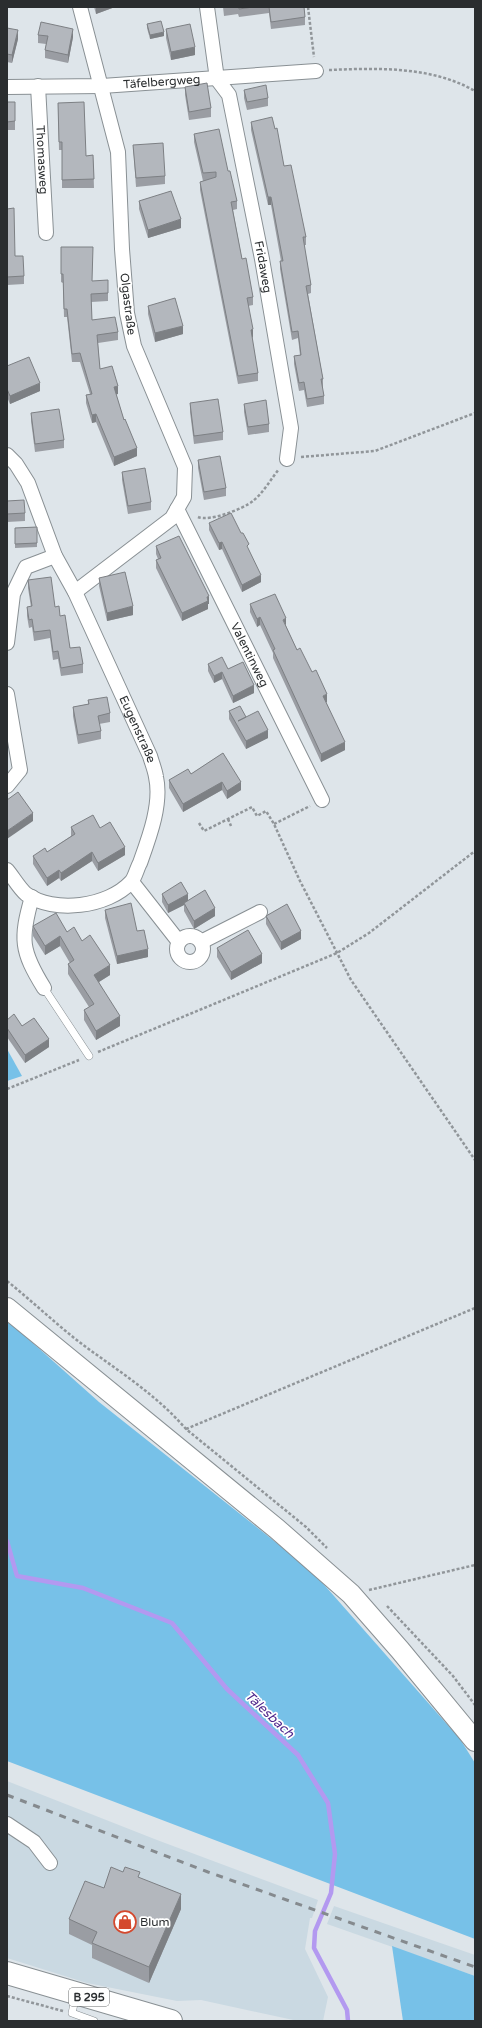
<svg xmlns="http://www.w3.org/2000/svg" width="482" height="2028" viewBox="0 0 482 2028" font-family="'Varela Round',sans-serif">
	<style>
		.built { fill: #cad9e2 }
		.green { fill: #77c1e8 }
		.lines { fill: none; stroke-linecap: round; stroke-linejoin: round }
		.stream { stroke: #b399f0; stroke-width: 4.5 }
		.lane-casing { stroke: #899094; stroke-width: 8 }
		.street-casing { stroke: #899094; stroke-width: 16 }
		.secondary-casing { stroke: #899094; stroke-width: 22 }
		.primary-casing { stroke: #899094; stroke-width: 24 }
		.path { stroke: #91969a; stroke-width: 2.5; stroke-dasharray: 3 2; stroke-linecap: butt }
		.lane { stroke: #fff; stroke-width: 7 }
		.street { stroke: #fff; stroke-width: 14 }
		.secondary { stroke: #fff; stroke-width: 20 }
		.primary { stroke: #fff; stroke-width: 22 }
		.rail { stroke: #858a8e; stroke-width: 3; stroke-dasharray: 7 7; stroke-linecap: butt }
		.wall { fill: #9a9da3 }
		.shaded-wall { fill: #7d8084 }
		.building { fill: #b3b7bd; stroke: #7d8084 }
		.labels { text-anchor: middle; stroke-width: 3.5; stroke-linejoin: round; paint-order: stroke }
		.shield { fill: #fff; stroke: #6a6c6d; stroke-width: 1 }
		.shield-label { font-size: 11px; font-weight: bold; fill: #2a2d2f }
		.street-label { font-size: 12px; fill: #2a2d2f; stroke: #fff }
		.poi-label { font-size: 12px; fill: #2a2d2f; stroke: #fff; text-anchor: start }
		.water-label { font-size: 13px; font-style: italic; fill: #50288c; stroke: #fff }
	</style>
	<rect width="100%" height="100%" fill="#dee5ea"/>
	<g class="built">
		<polygon points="7,1781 157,1840 318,1900 312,1918 310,1918 305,1949 328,1997 323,2021 298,2021 201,2000 177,2001 87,1983 7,1958"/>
		<polygon points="334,1906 475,1955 475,1976 327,1924"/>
	</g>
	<g class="green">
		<polygon points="7,1049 22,1076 7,1081"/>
		<polygon points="7,1320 99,1402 312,1571 460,1739 475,1763 475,1939 7,1761"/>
		<polygon points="392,1946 475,1976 475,2021 403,2021"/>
	</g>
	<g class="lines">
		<polyline class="stream" points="7,1541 17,1576 83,1588 172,1623 227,1689 298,1755 328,1803 335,1854 331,1893 315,1931 314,1948 347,2010 348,2021"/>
		<g class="lane-casing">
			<g id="lane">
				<polyline points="44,988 89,1056"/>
				<polyline points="76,1995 72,2013 94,2021"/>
			</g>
		</g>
		<g class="street-casing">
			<g id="street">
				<path id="s1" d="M207 7 217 79 229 95 262 259 291 428 287 459"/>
				<path id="s2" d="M38 86 46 233"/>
				<path id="s3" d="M7 87 102 86 316 71"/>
				<path id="s4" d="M7 455 16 464 28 483 55 556 75 592 150 756C152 763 155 770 156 777 162 804 149 838 140 863 137 868 135 878 131 882 108 907 54 914 26 894 19 888 13 877 7 870"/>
				<path id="s5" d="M177 509 322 800"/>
				<polyline points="75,592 172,518 184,497 185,467 134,346 127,313 122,249 118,152 80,7"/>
				<polyline points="7,643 13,594 26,567 55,556"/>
				<polyline points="7,694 20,770 7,786"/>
				<polyline points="132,882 179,942"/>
				<path d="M32 897C20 939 21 951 44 988"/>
				<circle cx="190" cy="949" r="13"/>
				<polyline points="201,942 260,912"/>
				<polyline points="7,1824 34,1842 50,1863"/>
			</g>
		</g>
		<g class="secondary-casing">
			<polyline id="secondary" points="7,1308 277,1529 351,1594 400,1650 475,1741"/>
		</g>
		<g class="primary-casing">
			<polyline id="primary" points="7,1973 171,2021"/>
		</g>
		<g class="path">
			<polyline points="308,7 314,57"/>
			<path d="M329 70C378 68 431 66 475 91"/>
			<polyline points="301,457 375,451 475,413"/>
			<path d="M198 517C209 522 243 509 253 501 263 493 271 479 279 469"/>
			<polyline points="228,819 231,826"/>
			<polyline points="199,823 204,831 252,807 257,816 266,811 274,824 300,881 351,980 475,1160"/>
			<polyline points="274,824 310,806"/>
			<polyline points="98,1052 337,953 369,933 475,851"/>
			<polyline points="7,1089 79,1060"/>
			<path d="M7 1281C37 1305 65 1333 97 1355 129 1378 160 1399 186 1429L306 1527 327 1548"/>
			<polyline points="186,1429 475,1308"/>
			<polyline points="369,1590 475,1565"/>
			<polyline points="387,1606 453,1676 475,1705"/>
			<polyline points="7,1996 63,2011"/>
		</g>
		<use href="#lane" class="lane"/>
		<use href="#street" class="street"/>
		<use href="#secondary" class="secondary"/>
		<use href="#primary" class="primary"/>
		<polyline class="rail" points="7,1795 208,1872 475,1967"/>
	</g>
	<g class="wall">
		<polygon points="94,7 115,7 96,14"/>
		<polygon points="223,7 304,7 305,17 305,25 271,29 269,13 239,17 238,14 224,16"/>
		<polygon points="147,24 164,36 150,39 147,28"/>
		<polygon points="7,28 18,39 12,63 7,62"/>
		<polygon points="166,29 195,55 171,60 166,38"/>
		<polygon points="38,35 73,37 68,63 45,58 45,50 46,44 38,43"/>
		<polygon points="185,87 211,108 211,117 189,120 185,95"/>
		<polygon points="244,90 268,98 268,106 247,110 244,98"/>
		<rect x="7" y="102" width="8" height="28"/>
		<polygon points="58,103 86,156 93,155 94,188 62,188 62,150 59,150"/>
		<polygon points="251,122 275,129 284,166 306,237 306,245 304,245 311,285 311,293 308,294 323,379 323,387 322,387 324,396 324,404 307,407 304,390 299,391 294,364 294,356 300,355 298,338 292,340 280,269 280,261 281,261 271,205 268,205 251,130"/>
		<polygon points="194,134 228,171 237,201 237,209 233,210 242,259 253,297 253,305 248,306 253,337 252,338 258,373 258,381 238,384 200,190 200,182 203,181 194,142"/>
		<polygon points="133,145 165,176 165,184 136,187"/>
		<polygon points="139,201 181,228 148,238 139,209"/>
		<polygon points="7,209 15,256 24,276 24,284 7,285"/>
		<polygon points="61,247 92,281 108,293 108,301 91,302 92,320 118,332 118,340 98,343 100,369 118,394 116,394 124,420 137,456 114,466 96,422 92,423 86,403 86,395 90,394 80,362 72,362 67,317 64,317 63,283 61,282"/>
		<polygon points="148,306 183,334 155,342 148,314"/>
		<polygon points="7,366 40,391 10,404 7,397"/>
		<polygon points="190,403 223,432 223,440 194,444 190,412"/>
		<polygon points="244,404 269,424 269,432 248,435 244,412"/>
		<polygon points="31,413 64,440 64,448 35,452 31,421"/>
		<polygon points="198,460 226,488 226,496 204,500 198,468"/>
		<polygon points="122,472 151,502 151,510 128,514 122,480"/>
		<polygon points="7,501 25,513 25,521 7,522"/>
		<polygon points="209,523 261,582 242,592 222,549 219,550 209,530"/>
		<polygon points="37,527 37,547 15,548 15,528"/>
		<polygon points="156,546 209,604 208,604 208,609 182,621 156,568 156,560 158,559 156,554"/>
		<polygon points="99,578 133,615 107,621 99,586"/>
		<polygon points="28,580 55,607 60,616 70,648 83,664 83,673 61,676 58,659 53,660 50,638 34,641 32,627 29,628 27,616 27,607 31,607 28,588"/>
		<polygon points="250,604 286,626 297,650 327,702 326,702 345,750 321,762 273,658 273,653 260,625 257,627 250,612"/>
		<polygon points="208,664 228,669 254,693 233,703 222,679 214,683 208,671"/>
		<polygon points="88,700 110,713 110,722 99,724 101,731 101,739 78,744 73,716 73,707 88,704"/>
		<polygon points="229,711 246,717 268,738 246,749 229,719"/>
		<polygon points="223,753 241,790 227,799 222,790 183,812 169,788 169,780 191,774"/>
		<polygon points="71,827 100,828 125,855 98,871 92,861 61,881 59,878 47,886 33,864 33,856 47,852 71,836"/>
		<polygon points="162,894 188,900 215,916 194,929 184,911 184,905 168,913 162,902"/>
		<polygon points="105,910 148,957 117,964 105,918"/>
		<polygon points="266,916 301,939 281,950 266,924"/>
		<polygon points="33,926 67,932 82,941 110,975 99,982 120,1026 96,1040 84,1020 84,1010 89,1007 68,974 68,964 70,963 60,946 45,955 33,936"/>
		<polygon points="217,948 262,963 231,980 217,957"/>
		<polygon points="7,1020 22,1026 49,1047 25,1063 7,1037"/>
		<polygon points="123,1872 140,1878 181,1909 149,1983 92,1958 92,1945 69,1934 69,1919 104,1888"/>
	</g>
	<g class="shaded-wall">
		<polygon points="96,7 115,7 96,14"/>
		<polygon points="73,29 73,37 68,63 68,55"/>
		<polygon points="18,30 18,39 12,63 12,55"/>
		<polygon points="164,32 164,36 150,39 150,35"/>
		<polygon points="195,47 195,55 171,60 171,52"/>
		<rect x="268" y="197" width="3" height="8"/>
		<polygon points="181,219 181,228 148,238 148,230"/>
		<polygon points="183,326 183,334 155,342 155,333"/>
		<polygon points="253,329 253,337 251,338 251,330"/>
		<polygon points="40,383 40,391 10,404 10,396"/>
		<polygon points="118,386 118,394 114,395 114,387"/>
		<polygon points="96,414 96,422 92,423 92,415"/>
		<polygon points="137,448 137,456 114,466 114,457"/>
		<polygon points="222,542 222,549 219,550 219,543"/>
		<polygon points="261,575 261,582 242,592 242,585"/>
		<polygon points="209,596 209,604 208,604 208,609 182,621 182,613"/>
		<polygon points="133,606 133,615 107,621 107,613"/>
		<polygon points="260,617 260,625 257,627 257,619"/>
		<polygon points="286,618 286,626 283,620"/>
		<polygon points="222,672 222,679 214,683 214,676"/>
		<polygon points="254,685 254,693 233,703 233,696"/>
		<polygon points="327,694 327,702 323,704 323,696"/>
		<polygon points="268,730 268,738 246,749 246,741"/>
		<polygon points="345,742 345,750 321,762 321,754"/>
		<polygon points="222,782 222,790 183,812 183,804"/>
		<polygon points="241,782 241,790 227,799 227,791"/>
		<polygon points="33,813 33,821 7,839 7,831"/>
		<polygon points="125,847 125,855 98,871 98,863"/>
		<polygon points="92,852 92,861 61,881 61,873"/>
		<polygon points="59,870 59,878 47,886 47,878"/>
		<polygon points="188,894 188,902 184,903 184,905 168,913 168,905"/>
		<polygon points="215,908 215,916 194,929 194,921"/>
		<polygon points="301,931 301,939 281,950 281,942"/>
		<polygon points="60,936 60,946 45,955 45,946"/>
		<polygon points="148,949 148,957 117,964 117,956"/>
		<polygon points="262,954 262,963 231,980 231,972"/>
		<polygon points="110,965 110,975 94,985 94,975"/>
		<polygon points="120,1016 120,1026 96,1040 96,1031"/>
		<polygon points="49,1039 49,1047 25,1063 25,1055"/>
		<polygon points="181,1894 181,1909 149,1983 149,1967"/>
	</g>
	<g class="building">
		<polygon points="239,7 253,7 239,9"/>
		<polygon points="269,7 304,7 305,17 271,22"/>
		<polygon points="161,21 164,32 150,35 147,24"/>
		<polygon points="41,22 73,29 68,55 45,50 48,36 38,35"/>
		<polygon points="190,24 195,47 171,52 166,29"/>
		<polygon points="7,28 18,30 12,55 7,54"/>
		<polygon points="207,83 211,108 189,112 185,87"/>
		<polygon points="266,85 268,98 247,102 244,90"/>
		<polygon points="7,102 15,102 15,121 7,122"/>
		<polygon points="84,102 86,156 93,155 94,179 62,180 62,142 59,142 58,103"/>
		<polygon points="272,117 275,129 277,128 284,166 291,165 306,237 303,237 311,285 306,286 323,379 321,379 324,396 307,399 304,382 299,383 294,356 301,355 298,331 292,332 280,261 283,261 271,197 268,197 251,122"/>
		<polygon points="219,129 228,171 230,171 237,201 231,202 242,259 246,258 253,297 247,298 253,329 251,330 258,373 238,376 200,182 216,177 216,172 203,173 194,134"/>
		<polygon points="163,143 165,176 136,178 133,145"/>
		<polygon points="171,191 181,219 148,230 139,201"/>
		<polygon points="14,208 15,256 23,256 24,276 7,277 7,209"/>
		<polygon points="61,247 93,247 92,281 108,280 108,293 91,294 92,320 115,317 118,332 97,335 100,369 112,366 118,386 114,387 124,420 125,419 137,448 114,457 96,414 92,415 86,395 92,394 80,353 72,354 67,309 64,309 63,274 61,274"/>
		<polygon points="175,298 183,326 155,333 148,306"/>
		<polygon points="29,357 40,383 10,396 7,389 7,366"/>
		<polygon points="218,399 223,432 194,436 190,403"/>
		<polygon points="266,400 269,424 248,427 244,404"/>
		<polygon points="59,409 64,440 35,444 31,413"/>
		<polygon points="220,456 226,488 204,492 198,460"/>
		<polygon points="145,468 151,502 128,506 122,472"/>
		<polygon points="24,500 25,513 7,514 7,501"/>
		<polygon points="231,513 241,533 243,533 249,544 247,546 261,575 242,585 222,542 219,543 209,523"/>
		<polygon points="37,527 37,543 15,544 15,528"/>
		<polygon points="179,536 209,596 207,597 208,601 182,613 156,560 161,558 156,546"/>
		<polygon points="125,572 133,606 107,613 99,578"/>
		<polygon points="51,577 55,607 59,606 60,616 65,615 70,648 80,647 83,664 61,668 58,651 53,652 50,630 34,632 32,619 29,620 27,607 32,606 28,580"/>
		<polygon points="275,594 286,618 283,620 297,650 300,648 312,672 316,670 327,694 323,696 345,742 321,754 273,650 275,649 260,617 257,619 250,604"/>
		<polygon points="222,657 228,669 243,662 254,685 233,696 222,672 214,676 208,664"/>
		<polygon points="107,697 110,713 98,716 101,731 78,735 73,707 89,704 88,700"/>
		<polygon points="240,706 246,717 238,721 258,711 268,730 246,741 229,711"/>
		<polygon points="223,753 241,782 227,791 222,782 183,804 169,780 188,769 191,774"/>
		<polygon points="18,792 33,813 7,831 7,800"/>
		<polygon points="93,815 100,828 110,822 125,847 98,863 92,852 61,873 59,870 47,878 33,856 45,848 47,852 75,834 71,827"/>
		<polygon points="181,882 188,894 168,905 162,894"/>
		<polygon points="205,890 215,908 194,921 184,903"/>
		<polygon points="131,903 137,931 144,930 148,949 117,956 105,910"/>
		<polygon points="287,904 301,931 281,942 266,916"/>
		<polygon points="56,913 67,932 74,927 82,941 90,935 110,965 94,975 120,1016 96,1031 84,1010 94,1004 68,964 74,960 60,936 45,946 33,926"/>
		<polygon points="248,930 262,954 231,972 217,948"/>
		<polygon points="14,1014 22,1026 34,1018 49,1039 25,1055 7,1028 7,1020"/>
		<polygon points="111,1867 123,1872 125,1867 140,1872 138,1877 181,1894 149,1967 92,1943 97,1932 69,1919 85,1881 104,1888"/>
	</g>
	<defs>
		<g id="shop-ring" transform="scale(1.15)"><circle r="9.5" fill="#fff" stroke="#d4492e" stroke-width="1.5"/><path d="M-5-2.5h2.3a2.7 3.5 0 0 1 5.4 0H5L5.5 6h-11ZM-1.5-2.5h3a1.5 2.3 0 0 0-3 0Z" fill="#d4492e"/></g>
	</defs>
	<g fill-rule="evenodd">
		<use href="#shop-ring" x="125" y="1922"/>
	</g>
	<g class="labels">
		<rect class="shield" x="69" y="1988" width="40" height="18" rx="3"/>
		<g class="shield-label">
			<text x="89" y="2001">B 295</text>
		</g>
		<g class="street-label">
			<text dy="4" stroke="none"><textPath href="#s3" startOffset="155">Täfelbergweg</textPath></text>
			<text dy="4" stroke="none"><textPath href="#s2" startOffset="74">Thomasweg</textPath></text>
			<text dy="4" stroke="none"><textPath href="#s1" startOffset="268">Fridaweg</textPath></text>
			<text transform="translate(128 304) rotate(83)" y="4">Olgastraße</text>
			<text dy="4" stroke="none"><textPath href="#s5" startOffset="163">Valentinweg</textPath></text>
			<text dy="4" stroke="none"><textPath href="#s4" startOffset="305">Eugenstraße</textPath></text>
		</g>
		<g class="poi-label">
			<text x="140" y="1926">Blum</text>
		</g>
		<g class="water-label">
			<text transform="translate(270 1714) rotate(43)" y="5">Tälesbach</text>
		</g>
	</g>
	<rect width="482" height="2028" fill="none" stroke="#2a2d2f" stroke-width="16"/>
</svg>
